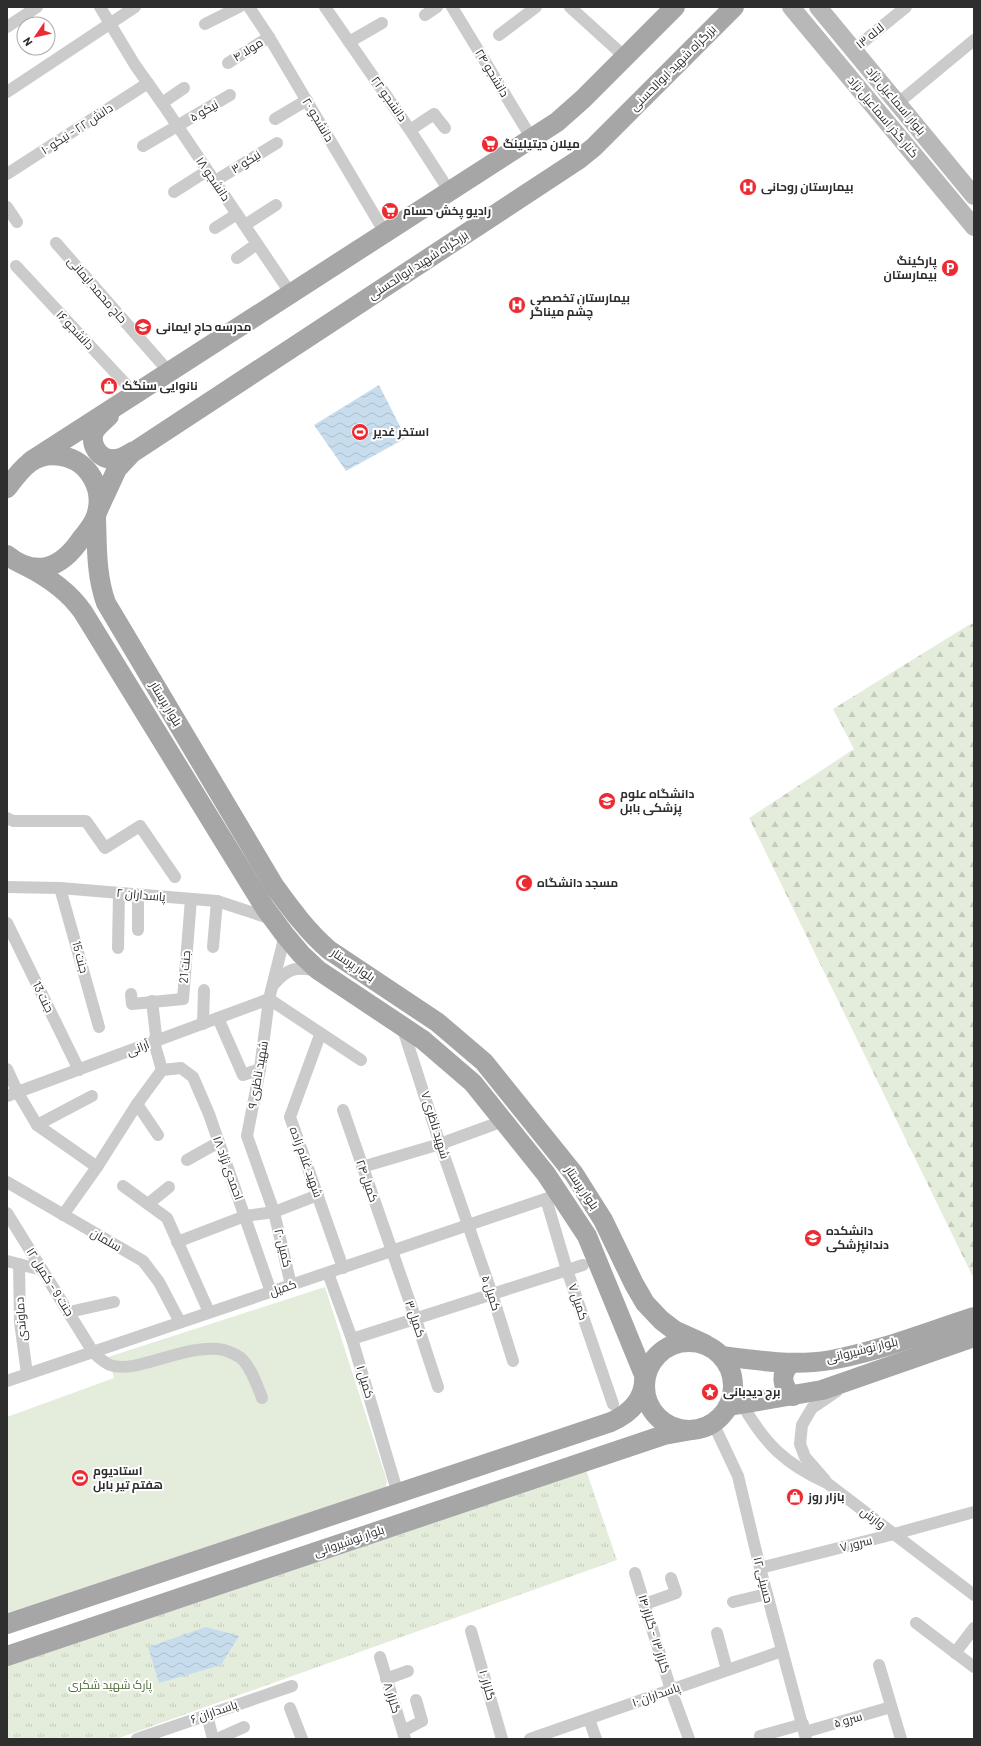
<svg xmlns="http://www.w3.org/2000/svg" width="981" height="1746" viewBox="0 0 981 1746" font-family="Barlow,Cairo,sans-serif">
	<style>
		.forest { fill: url(#forest-firs) }
		.park { fill: url(#park-tufts) }
		.pitch { fill: #e4ecdb }
		.water { fill: url(#water-waves) }
		.lines { fill: none; stroke-linecap: round; stroke-linejoin: round }
		.minor { stroke: #cbcbcb; stroke-width: 12 }
		.secondary { stroke: #b8b8b8; stroke-width: 18 }
		.primary { stroke: #a6a6a6; stroke-width: 20 }
		.labels { text-anchor: middle; stroke-width: 4; stroke-linejoin: round; paint-order: stroke }
		.street-label { font-size: 12px; fill: #2e2e2e; stroke: #fff }
		.poi-label { font-size: 12px; font-weight: bold; fill: #2e2e2e; stroke: #fff; text-anchor: start }
		.park-label { font-size: 12px; fill: #4f6c3a; stroke: #fff }
	</style>
	<defs>
		<pattern id="forest-firs" width="22" height="20" patternUnits="userSpaceOnUse"><rect width="22" height="20" fill="#e4ecdb"/><path d="M5 1l3.5 6h-7zM16 11l3.5 6h-7z" fill="#c4cbbc"/></pattern>
		<pattern id="park-tufts" width="24" height="20" patternUnits="userSpaceOnUse"><rect width="24" height="20" fill="#e4ecdb"/><path d="M3 7l-1-3M5 7V3M7 7l1-3M15 17l-1-3M17 17v-4M19 17l1-3" fill="none" stroke="#c4cbbc"/></pattern>
		<pattern id="water-waves" width="16" height="10" patternUnits="userSpaceOnUse"><rect width="16" height="10" fill="#c7dded"/><path d="M0 5q4-4 8 0t8 0" fill="none" stroke="#abbecc"/></pattern>
	</defs>
	<rect width="100%" height="100%" fill="#fff"/>
	<polygon class="forest" points="974,623 974,1276 973,1277 749,818 854,749 833,709 967,626"/>
	<polygon class="park" points="586,1470 617,1560 116,1739 7,1739 7,1664"/>
	<polygon class="pitch" points="325,1287 387,1481 385,1490 7,1617 7,1417 114,1378 108,1357"/>
	<g class="water">
		<polygon points="379,385 406,438 346,471 314,425"/>
		<polygon points="206,1627 239,1636 221,1665 159,1683 148,1647"/>
	</g>
	<g class="lines">
		<g class="minor">
			<polyline points="100,7 135,65 162,103 291,294"/>
			<polyline points="249,7 269,37 385,233"/>
			<polyline points="325,7 410,130 450,192"/>
			<polyline points="452,7 532,139"/>
			<polyline points="570,7 625,57"/>
			<polyline points="425,15 437,7"/>
			<polyline points="205,24 239,7"/>
			<polyline points="7,27 37,7"/>
			<polyline points="499,35 536,7"/>
			<polyline points="349,42 382,23"/>
			<polyline points="853,50 906,7"/>
			<polyline points="228,63 269,37"/>
			<polyline points="7,92 135,7"/>
			<polyline points="162,103 184,88"/>
			<polyline points="898,103 974,40"/>
			<polyline points="275,119 307,100"/>
			<polyline points="410,130 434,114 445,128"/>
			<polyline points="143,146 230,95"/>
			<polyline points="7,174 148,83"/>
			<polyline points="215,181 277,143"/>
			<polyline points="174,192 207,171"/>
			<polyline points="7,207 17,222"/>
			<polyline points="245,225 276,205"/>
			<polyline points="215,228 237,214"/>
			<polyline points="56,243 169,372"/>
			<polyline points="237,258 257,244"/>
			<polyline points="16,266 135,394"/>
			<polyline points="7,818 13,821 86,821 105,848 140,826 175,877"/>
			<polyline points="7,887 60,888 217,901 272,919"/>
			<polyline points="60,888 99,1027"/>
			<polyline points="138,895 138,930"/>
			<polyline points="7,923 79,1070"/>
			<polyline points="285,935 269,999 260,1069 247,1136 274,1212 291,1285"/>
			<polyline points="213,947 217,901"/>
			<polyline points="118,948 119,893"/>
			<path d="M274 984C288 968 297 966 317 971"/>
			<polyline points="131,994 132,1004 183,999 191,899"/>
			<polyline points="152,1001 156,1035 154,1042 162,1070"/>
			<polyline points="218,1018 243,1075 260,1069"/>
			<polyline points="203,1024 204,990"/>
			<polyline points="402,1026 440,1144 492,1294 513,1361"/>
			<polyline points="320,1035 290,1117 343,1268"/>
			<polyline points="7,1069 18,1093 37,1125 97,1167"/>
			<polyline points="162,1070 181,1068 193,1077 209,1114 271,1292"/>
			<polyline points="7,1096 269,999 361,1060"/>
			<polyline points="137,1104 158,1135"/>
			<polyline points="343,1110 415,1317 438,1387"/>
			<polyline points="37,1125 92,1096"/>
			<polyline points="187,1160 219,1142"/>
			<polyline points="362,1167 440,1144 503,1121"/>
			<polyline points="7,1182 143,1261 159,1282 180,1322"/>
			<polyline points="123,1186 167,1218 209,1312"/>
			<polyline points="546,1199 567,1270 613,1404"/>
			<polyline points="148,1204 169,1187"/>
			<path d="M7 1213 93 1352C98 1357 103 1362 110 1365 136 1375 187 1342 224 1350 230 1352 238 1355 243 1360 252 1370 257 1385 262 1398"/>
			<polyline points="63,1215 97,1167 137,1104 162,1070"/>
			<polyline points="177,1242 245,1216 274,1212 318,1195"/>
			<polyline points="7,1261 42,1270"/>
			<polyline points="19,1264 20,1322 27,1374"/>
			<polyline points="328,1273 352,1339 398,1494"/>
			<polyline points="69,1312 114,1302"/>
			<polyline points="352,1339 583,1265"/>
			<polyline points="7,1381 560,1194"/>
			<path d="M742 1404C765 1444 785 1464 827 1483L974 1595"/>
			<polyline points="713,1423 738,1476 760,1568 806,1739"/>
			<polyline points="825,1480 805,1457 800,1444 802,1425 812,1408 837,1391"/>
			<polyline points="760,1568 894,1534 974,1512"/>
			<polyline points="635,1573 671,1690 689,1739"/>
			<polyline points="733,1602 767,1594"/>
			<polyline points="645,1604 676,1593 671,1578"/>
			<polyline points="916,1623 974,1667"/>
			<polyline points="471,1631 502,1739"/>
			<polyline points="717,1633 727,1670"/>
			<polyline points="955,1653 974,1628"/>
			<polyline points="380,1657 405,1739"/>
			<polyline points="879,1665 901,1739"/>
			<polyline points="386,1679 408,1671"/>
			<polyline points="290,1708 302,1739"/>
			<polyline points="207,1715 213,1739"/>
			<polyline points="589,1719 596,1739"/>
			<polyline points="403,1731 422,1721 416,1700"/>
			<polyline points="805,1732 891,1707"/>
			<polyline points="760,1736 803,1724"/>
			<polyline points="137,1739 292,1686"/>
			<polyline points="217,1739 244,1727"/>
			<polyline points="530,1739 782,1651"/>
		</g>
		<g class="secondary">
			<polyline points="791,7 974,227"/>
			<polyline points="818,7 974,196"/>
		</g>
		<g class="primary">
			<path d="M109 416C104 421 97 426 94 432 89 446 101 461 115 459 122 459 127 455 132 452"/>
			<polyline points="31,461 557,122 583,99 675,7"/>
			<path d="M7 488C21 469 34 451 61 456 89 460 105 490 96 516 93 525 87 532 81 539 62 567 37 579 7 555"/>
			<polyline points="98,510 117,469 132,453 578,160 594,147 734,7"/>
			<path d="M96 517C97 547 96 575 106 603L275 887C291 909 308 932 329 950L437 1022 484 1062 574 1174 603 1220 634 1284 645 1303 661 1320 674 1330 705 1344"/>
			<circle cx="689" cy="1386" r="44"/>
			<path d="M722 1356C759 1361 795 1366 831 1360 880 1351 927 1332 974 1317"/>
			<path d="M791 1363C780 1374 781 1386 793 1396"/>
			<polyline points="729,1406 822,1390 974,1337"/>
			<path d="M7 1624 611 1422C631 1413 646 1398 644 1375L587 1236 546 1174 473 1083 423 1040 318 970 301 954 285 935 265 908 83 612C69 592 48 577 26 566"/>
			<polyline points="7,1656 664,1435 692,1430"/>
		</g>
	</g>
	<defs>
		<g id="supermarket-disc" transform="scale(0.9)"><circle r="9.5" fill="#ec2a31" stroke="#fff"/><path d="M-6-5.5h2.5l.6 2H6L4.5 2H-2.5L-4.4-4H-6ZM-1.5 3.2a1.3 1.3 0 1 0 .1 0ZM3 3.2a1.3 1.3 0 1 0 .1 0Z" fill="#fff"/></g>
		<g id="hospital-disc" transform="scale(0.9)"><circle r="9.5" fill="#ec2a31" stroke="#fff"/><path d="M-5-5h3v3.5h4V-5h3V5h-3V1.5h-4V5h-3Z" fill="#fff"/></g>
		<g id="parking-disc" transform="scale(0.9)"><circle r="9.5" fill="#ec2a31" stroke="#fff"/><path d="M-3.5-5.5H1a3.5 3.5 0 0 1 0 7H-1V5.5H-3.5ZM-1-3.4V-.6H.8a1.4 1.4 0 0 0 0-2.8Z" fill="#fff"/></g>
		<g id="school-disc" transform="scale(0.9)"><circle r="9.5" fill="#ec2a31" stroke="#fff"/><path d="M0-5L7-2L0 1L-7-2ZM-4 1L0 2.5L4 1V4Q0 6-4 4Z" fill="#fff"/></g>
		<g id="shop-disc" transform="scale(0.9)"><circle r="9.5" fill="#ec2a31" stroke="#fff"/><path d="M-5-2.5h2.3a2.7 3.5 0 0 1 5.4 0H5L5.5 6h-11ZM-1.5-2.5h3a1.5 2.3 0 0 0-3 0Z" fill="#fff"/></g>
		<g id="stadium-disc" transform="scale(0.9)"><circle r="9.5" fill="#ec2a31" stroke="#fff"/><path d="M0-5a6.5 5 0 1 0 0 10a6.5 5 0 1 0 0-10ZM-3.5-1.8h7v3.6h-7Z" fill="#fff"/></g>
		<g id="university-disc" transform="scale(0.9)"><circle r="9.5" fill="#ec2a31" stroke="#fff"/><path d="M0-5L7-2L0 1L-7-2ZM-4 1L0 2.5L4 1V4Q0 6-4 4Z" fill="#fff"/></g>
		<g id="mosque-disc" transform="scale(0.9)"><circle r="9.5" fill="#ec2a31" stroke="#fff"/><path d="M3.5-4.9A6 6 0 1 0 3.5 4.9A5 5 0 1 1 3.5-4.9Z" fill="#fff"/></g>
		<g id="sight-disc" transform="scale(0.9)"><circle r="9.5" fill="#ec2a31" stroke="#fff"/><path d="M0-6L1.8-2.2L6-1.7L2.9 1.2L3.7 5.4L0 3.3L-3.7 5.4L-2.9 1.2L-6-1.7L-1.8-2.2Z" fill="#fff"/></g>
	</defs>
	<g fill-rule="evenodd">
		<use href="#supermarket-disc" x="490" y="144"/>
		<use href="#hospital-disc" x="748" y="187"/>
		<use href="#supermarket-disc" x="390" y="211"/>
		<use href="#parking-disc" x="950" y="268"/>
		<use href="#hospital-disc" x="517" y="305"/>
		<use href="#school-disc" x="143" y="327"/>
		<use href="#shop-disc" x="109" y="386"/>
		<use href="#stadium-disc" x="360" y="432"/>
		<use href="#university-disc" x="607" y="801"/>
		<use href="#mosque-disc" x="524" y="883"/>
		<use href="#university-disc" x="813" y="1238"/>
		<use href="#sight-disc" x="710" y="1392"/>
		<use href="#stadium-disc" x="80" y="1478"/>
		<use href="#shop-disc" x="795" y="1497"/>
	</g>
	<g class="labels">
		<g class="street-label">
			<text transform="translate(870 36) rotate(-39)" y="4">لاله ۱۳</text>
			<text transform="translate(248 50) rotate(-32)" y="4">مولا ۴</text>
			<text transform="translate(673 68) rotate(-45)" y="4">بزرگراه شهید ابوالحسنی</text>
			<text transform="translate(492 73) rotate(59)" y="4">دانشجو ۲۴</text>
			<text transform="translate(389 99) rotate(55)" y="4">دانشجو ۲۲</text>
			<text transform="translate(896 101) rotate(50)" y="4">بلوار اسماعیل نژاد</text>
			<text transform="translate(204 111) rotate(-30)" y="4">نیکو ۵</text>
			<text transform="translate(883 117) rotate(50)" y="4">کنار گذر اسماعیل نژاد</text>
			<text transform="translate(318 120) rotate(59)" y="4">دانشجو ۲۰</text>
			<text transform="translate(77 129) rotate(-33)" y="4">دانش ۲۲ - نیکو ۱۰</text>
			<text transform="translate(246 162) rotate(-32)" y="4">نیکو ۳</text>
			<text transform="translate(213 179) rotate(56)" y="4">دانشجو ۱۸</text>
			<text transform="translate(418 265) rotate(-33)" y="4">بزرگراه شهید ابوالحسنی</text>
			<text transform="translate(97 290) rotate(49)" y="4">حاج محمد ایمانی</text>
			<text transform="translate(75 330) rotate(47)" y="4">دانشجو ۱۶</text>
			<text transform="translate(166 704) rotate(59)" y="4">بلوار پرستار</text>
			<text transform="translate(141 895) rotate(5)" y="4">پاسداران ۲</text>
			<text transform="translate(80 957) rotate(75)" y="4">جنت 15</text>
			<text transform="translate(353 965) rotate(34)" y="4">بلوار پرستار</text>
			<text transform="translate(185 967) rotate(-85)" y="4">جنت 21</text>
			<text transform="translate(43 997) rotate(64)" y="4">جنت 13</text>
			<text transform="translate(138 1048) rotate(-21)" y="4">آرانی</text>
			<text transform="translate(258 1075) rotate(-80)" y="4">شهید ناظری ۹</text>
			<text transform="translate(435 1125) rotate(73)" y="4">شهید ناظری ۷</text>
			<text transform="translate(306 1162) rotate(70)" y="4">شهید غلام زاده</text>
			<text transform="translate(228 1168) rotate(70)" y="4">احمدی نژاد ۱۸</text>
			<text transform="translate(367 1181) rotate(71)" y="4">کمیل ۲۴</text>
			<text transform="translate(582 1188) rotate(56)" y="4">بلوار پرستار</text>
			<text transform="translate(106 1240) rotate(30)" y="4">سلمان</text>
			<text transform="translate(283 1248) rotate(76)" y="4">کمیل ۲۰</text>
			<text transform="translate(50 1282) rotate(58)" y="4">جنت 9 - کمیل ۱۲</text>
			<text transform="translate(283 1288) rotate(-19)" y="4">کمیل</text>
			<text transform="translate(491 1293) rotate(72)" y="4">کمیل ۵</text>
			<text transform="translate(578 1302) rotate(71)" y="4">کمیل ۷</text>
			<text transform="translate(21 1319) rotate(-94)" y="4">دماوندی</text>
			<text transform="translate(415 1319) rotate(71)" y="4">کمیل ۳</text>
			<text transform="translate(862 1350) rotate(-14)" y="4">بلوار نوشیروانی</text>
			<text transform="translate(365 1382) rotate(73)" y="4">کمیل ۱</text>
			<text transform="translate(873 1518) rotate(37)" y="4">وارش</text>
			<text transform="translate(349 1541) rotate(-19)" y="4">بلوار نوشیروانی</text>
			<text transform="translate(856 1544) rotate(-14)" y="4">سرور ۷</text>
			<text transform="translate(763 1580) rotate(76)" y="4">حسینی ۱۲</text>
			<text transform="translate(654 1634) rotate(73)" y="4">گلزار ۱۳ - گلزار ۱۴</text>
			<text transform="translate(487 1685) rotate(74)" y="4">گلزار ۱۰</text>
			<text transform="translate(656 1695) rotate(-19)" y="4">پاسداران ١٠</text>
			<text transform="translate(392 1698) rotate(73)" y="4">گلزار ۸</text>
			<text transform="translate(214 1712) rotate(-19)" y="4">پاسداران ۶</text>
			<text transform="translate(848 1720) rotate(-16)" y="4">سرو ۵</text>
		</g>
		<g class="poi-label">
			<text x="503" y="148">میلان دیتیلینگ</text>
			<text x="761" y="191">بیمارستان روحانی</text>
			<text x="403" y="215">رادیو پخش حسام</text>
			<text x="937" y="265" text-anchor="end">پارکینگ<tspan x="937" dy="14">بیمارستان</tspan></text>
			<text x="530" y="302">بیمارستان تخصصی<tspan x="530" dy="14">چشم میناگر</tspan></text>
			<text x="156" y="331">مدرسه حاج ایمانی</text>
			<text x="122" y="390">نانوایی سنگک</text>
			<text x="373" y="436">استخر غدیر</text>
			<text x="620" y="798">دانشگاه علوم<tspan x="620" dy="14">پزشکی بابل</tspan></text>
			<text x="537" y="887">مسجد دانشگاه</text>
			<text x="826" y="1235">دانشکده<tspan x="826" dy="14">دندانپزشکی</tspan></text>
			<text x="723" y="1396">برج دیدبانی</text>
			<text x="93" y="1475">استادیوم<tspan x="93" dy="14">هفتم تیر بابل</tspan></text>
			<text x="808" y="1501">بازار روز</text>
		</g>
		<g class="park-label">
			<text x="110" y="1689">پارک شهید شکری</text>
		</g>
	</g>
	<rect width="981" height="1746" fill="none" stroke="#2e2e2e" stroke-width="16"/>
	<g transform="translate(36 36) rotate(236)"><circle r="19" fill="#ffffff" stroke="#ababab"/>
	<path d="M0-3L7 15L0 10L-7 15Z" fill="#ec2a31"/>
	<text y="-6" font-size="11" font-weight="bold" text-anchor="middle" fill="#2e2e2e">N</text>
	</g>
</svg>
